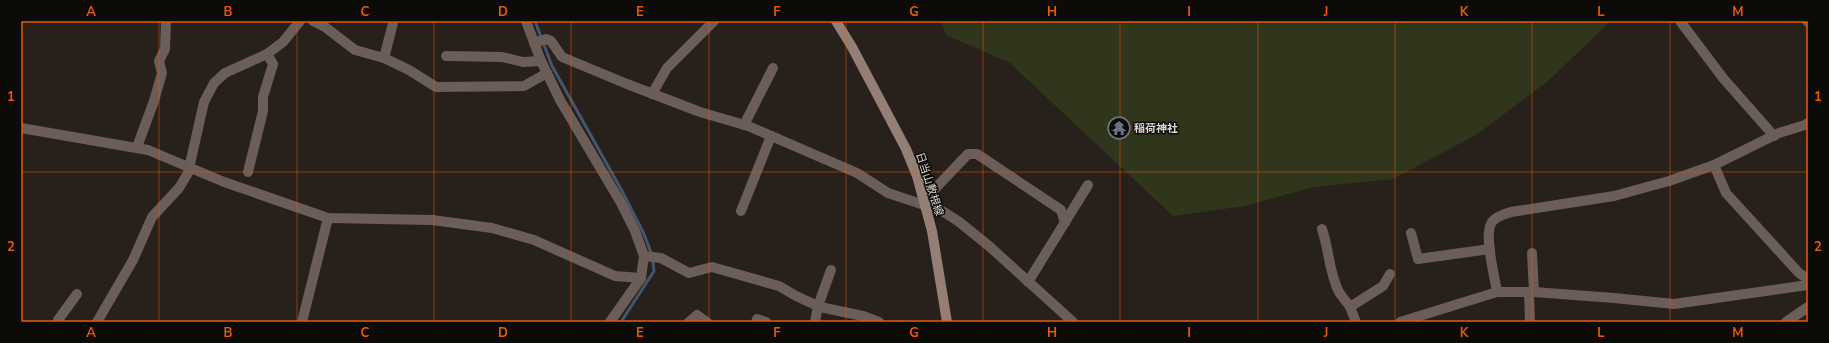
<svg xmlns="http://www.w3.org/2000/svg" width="1829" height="343" viewBox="0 0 1829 343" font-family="'Nunito Sans','Noto Sans JP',sans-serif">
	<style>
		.green { fill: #30361b }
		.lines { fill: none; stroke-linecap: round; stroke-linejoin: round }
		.stream { stroke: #42576f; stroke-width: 3 }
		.minor { stroke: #6b5d57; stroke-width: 10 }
		.tertiary { stroke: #6b5d57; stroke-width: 10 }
		.secondary { stroke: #957e74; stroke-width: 10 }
		.grid { fill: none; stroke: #e8590c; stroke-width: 1; stroke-opacity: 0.55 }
		.labels { text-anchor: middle; stroke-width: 3; stroke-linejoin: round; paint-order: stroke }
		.poi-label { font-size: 11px; font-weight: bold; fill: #dbd7d3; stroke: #0d0b08; text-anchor: start }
		.street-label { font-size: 11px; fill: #dbd7d3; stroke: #0d0b08 }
		.neatline { fill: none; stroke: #e8590c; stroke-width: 1.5 }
		.grid-label { font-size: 13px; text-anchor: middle; font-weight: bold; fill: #e8590c }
	</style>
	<rect width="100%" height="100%" fill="#27201b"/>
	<polygon class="green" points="941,21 1611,21 1548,81 1476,135 1393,179 1314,187 1245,206 1173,216 1010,63 946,35"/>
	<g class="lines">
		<polyline class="stream" points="535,21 552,66 622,191 644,234 652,255 654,271 621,322"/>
		<g class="minor">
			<polyline points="313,21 325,27 355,50 384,58 393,23"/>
			<polyline points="526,21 541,61 560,100 621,203 635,231 644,256 641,278 610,322"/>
			<polyline points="1680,21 1723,78 1774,136"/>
			<polyline points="1807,21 1808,22"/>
			<polyline points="534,43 546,39 551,41 562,57 627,84 700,112 748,126 857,173 888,193 942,211 958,221 989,246 1073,322"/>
			<polyline points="446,56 502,57 523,62 541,61"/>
			<polyline points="384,58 409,70 436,87 524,86 547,73"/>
			<polyline points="652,94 667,68 714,21"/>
			<polyline points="744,125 773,68"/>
			<polyline points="21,128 148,150 224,182 328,218 432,220 492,228 534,240 615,276 641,278"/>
			<polyline points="137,147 154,101 162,73 159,61 165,49 166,21"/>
			<polyline points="1714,165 1726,193 1799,273 1808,279"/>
			<polyline points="248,172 263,111 263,97 273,64 267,54"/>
			<polyline points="924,205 929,195 968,154 977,154 1061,210 1065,223"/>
			<polyline points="741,211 771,136"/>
			<path d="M1322 229C1329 249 1329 273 1339 292 1342 297 1347 302 1350 307"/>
			<polyline points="1411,233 1418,259 1490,249"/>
			<polyline points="1532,253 1534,292"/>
			<polyline points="644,256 661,258 689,273 712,267 779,286 796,296 820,307 863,316 879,322"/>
			<polyline points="1028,282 1088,185"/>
			<path d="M1497 292C1495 277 1483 234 1492 222 1496 216 1505 214 1511 212L1614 196 1669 181 1714 165 1779 133 1805 125 1808 123"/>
			<polyline points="1529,292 1530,322"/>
			<polyline points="60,322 58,320 77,294"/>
			<polyline points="97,322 133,260 152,217 179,188 188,173 204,102 214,83 225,73 267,54 283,42 300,21"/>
			<polyline points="302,322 328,218"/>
			<polyline points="689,322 697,315 707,322"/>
			<polyline points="756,322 757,319 766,322"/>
			<polyline points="815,322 818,306 831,270"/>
			<polyline points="1356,322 1350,307 1383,286 1390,274"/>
			<polyline points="1400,322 1497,292 1534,292 1614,298 1674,304 1808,285"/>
		</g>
		<polyline class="tertiary" points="1786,322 1808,307"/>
		<polyline class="secondary" points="836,21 852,47 906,149 917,176 932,231 947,322"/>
	</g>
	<path class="grid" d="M159 21V322M297 21V322M434 21V322M571 21V322M709 21V322M846 21V322M983 21V322M1120 21V322M1258 21V322M1395 21V322M1532 21V322M1670 21V322M21 172H1808"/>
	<defs>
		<g id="temple-ring" transform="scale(1.15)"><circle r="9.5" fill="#0d0b08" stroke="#6b7280" stroke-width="1.5"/><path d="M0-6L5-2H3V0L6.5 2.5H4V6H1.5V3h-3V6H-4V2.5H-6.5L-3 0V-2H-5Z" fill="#6b7280"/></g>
	</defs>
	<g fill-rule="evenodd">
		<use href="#temple-ring" x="1119" y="128"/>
	</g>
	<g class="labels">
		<g class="poi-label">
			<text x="1134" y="132">稲荷神社</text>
		</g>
		<g class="street-label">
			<text transform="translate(930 184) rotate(72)" y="4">日当山敷根線</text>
		</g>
	</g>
	<rect width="1829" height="343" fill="none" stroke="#0d0b08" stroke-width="44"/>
	<rect x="22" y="22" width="1785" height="299" class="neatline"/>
	<g class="grid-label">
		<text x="91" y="16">A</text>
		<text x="228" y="16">B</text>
		<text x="365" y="16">C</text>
		<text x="503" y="16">D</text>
		<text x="640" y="16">E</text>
		<text x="777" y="16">F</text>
		<text x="914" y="16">G</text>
		<text x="1052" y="16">H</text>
		<text x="1189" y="16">I</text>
		<text x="1326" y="16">J</text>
		<text x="1464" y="16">K</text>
		<text x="1601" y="16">L</text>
		<text x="1738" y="16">M</text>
		<text x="11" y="101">1</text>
		<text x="1818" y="101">1</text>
		<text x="11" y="251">2</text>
		<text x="1818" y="251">2</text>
		<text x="91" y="337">A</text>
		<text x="228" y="337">B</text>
		<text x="365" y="337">C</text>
		<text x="503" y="337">D</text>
		<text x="640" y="337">E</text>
		<text x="777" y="337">F</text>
		<text x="914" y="337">G</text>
		<text x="1052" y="337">H</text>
		<text x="1189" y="337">I</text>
		<text x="1326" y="337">J</text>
		<text x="1464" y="337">K</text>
		<text x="1601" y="337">L</text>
		<text x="1738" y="337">M</text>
	</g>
</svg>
